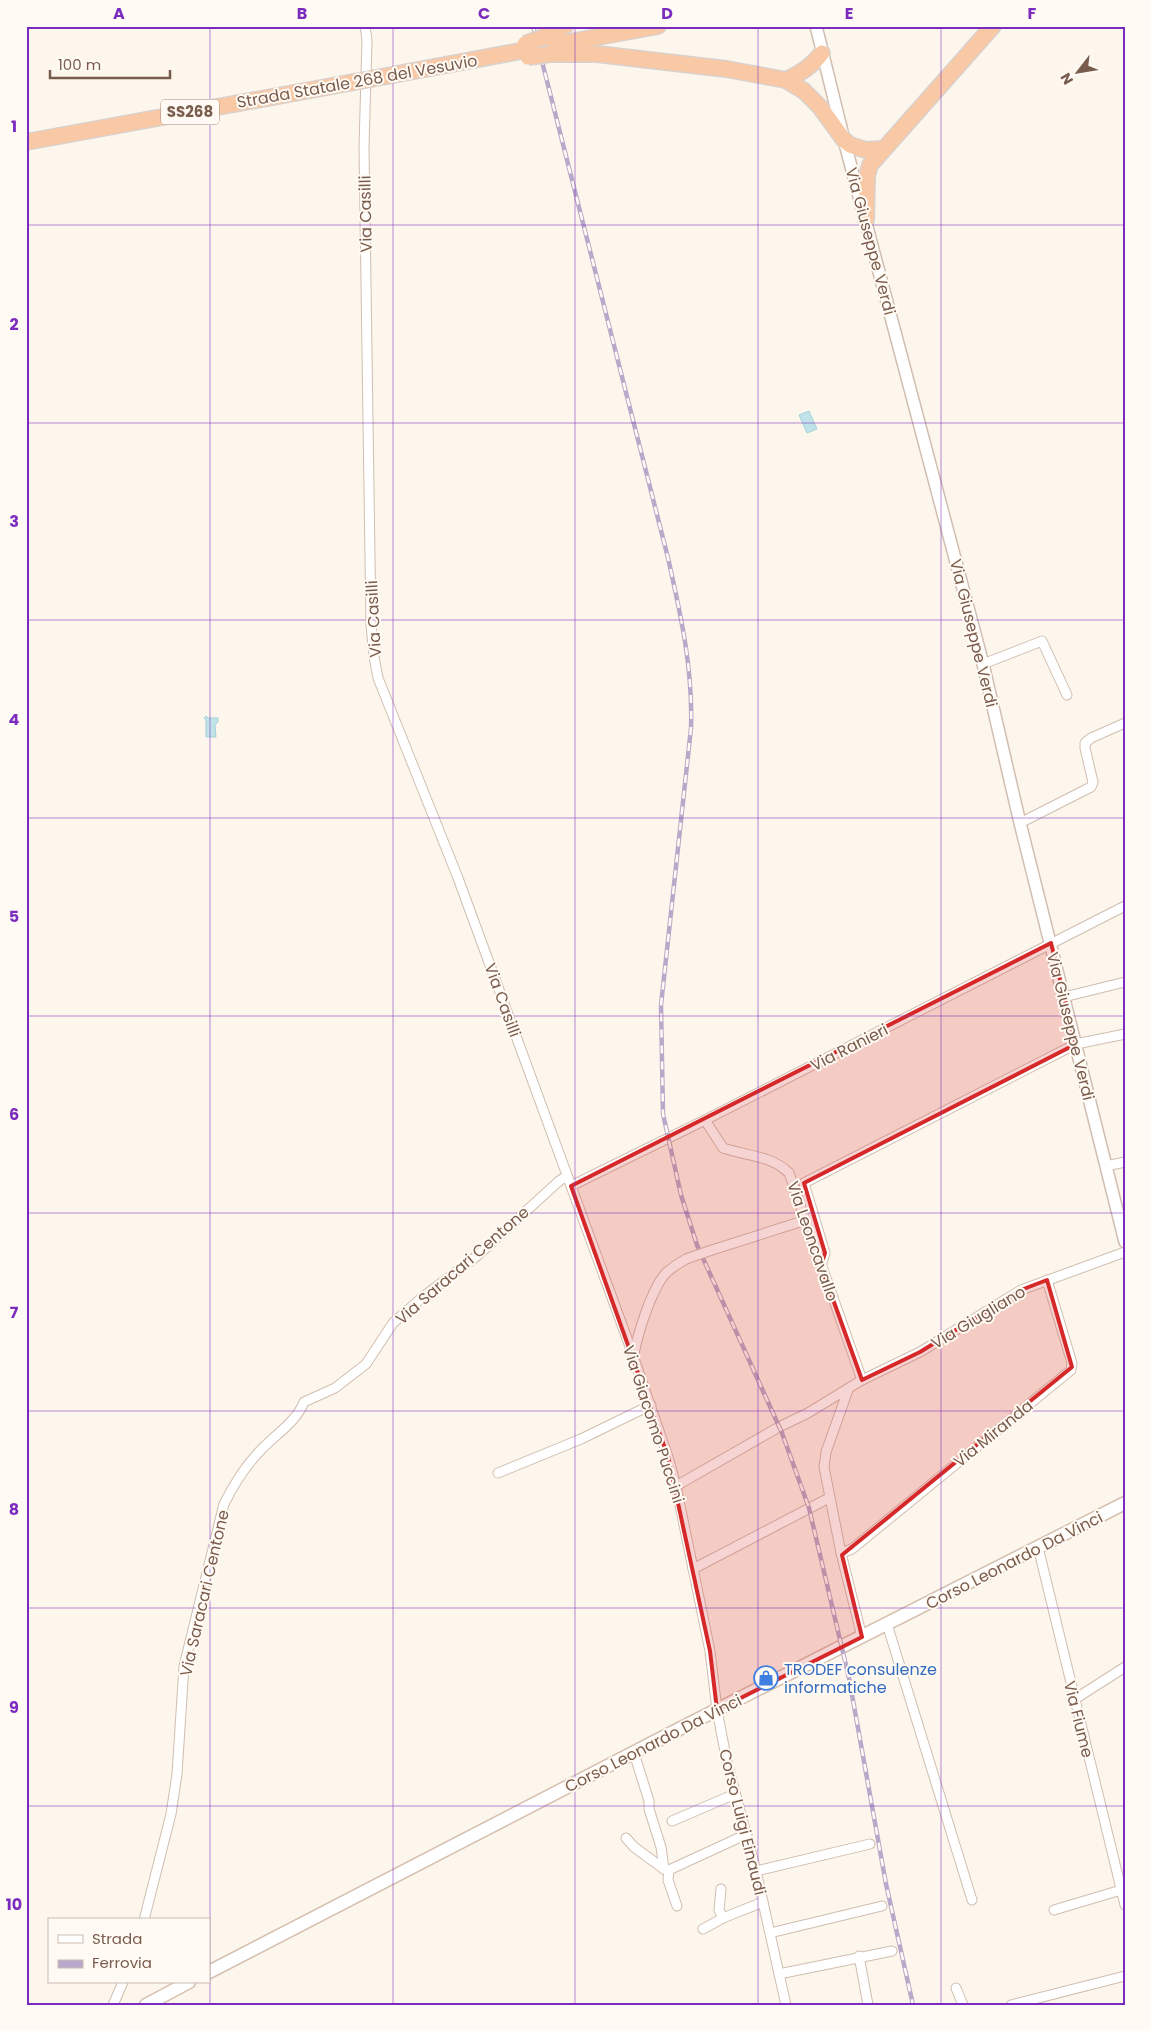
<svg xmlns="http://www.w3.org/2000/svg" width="1151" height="2031" viewBox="0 0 1151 2031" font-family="Poppins,sans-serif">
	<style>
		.water { fill: #bfe3e8; stroke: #a5d3da }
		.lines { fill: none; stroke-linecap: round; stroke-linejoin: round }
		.minor-casing { stroke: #d1beb0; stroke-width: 11 }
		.tertiary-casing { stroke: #d1beb0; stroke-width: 14 }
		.secondary-casing { stroke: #d6c0b0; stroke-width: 15 }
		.trunk-casing { stroke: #dad1cd; stroke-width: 18 }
		.minor { stroke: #fff; stroke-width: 9 }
		.tertiary { stroke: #fff; stroke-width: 11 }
		.secondary { stroke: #fff; stroke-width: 12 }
		.trunk { stroke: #f9c8a4; stroke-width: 15 }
		.rail-casing { stroke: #b9a8c9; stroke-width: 4.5 }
		.rail { stroke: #fffaf3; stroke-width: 2.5; stroke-dasharray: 8; stroke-linecap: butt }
		.minor-bridge-casing { stroke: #d1beb0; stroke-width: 11; stroke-linecap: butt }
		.trunk-bridge-casing { stroke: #dad1cd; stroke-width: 18; stroke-linecap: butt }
		.minor-bridge { stroke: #fff; stroke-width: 9 }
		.trunk-bridge { stroke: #f9c8a4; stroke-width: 15 }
		.marked { fill: #d62828; fill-opacity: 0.2; stroke: #d62828; stroke-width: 4; stroke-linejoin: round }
		.grid { fill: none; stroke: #7b2cbf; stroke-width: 1; stroke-opacity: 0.55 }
		.labels { text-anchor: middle; stroke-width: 4; stroke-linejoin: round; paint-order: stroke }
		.shield { fill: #fffaf3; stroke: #a28b7f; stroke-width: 1 }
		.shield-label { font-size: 15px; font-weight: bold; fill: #7a5c4d }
		.street-label { font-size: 16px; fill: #7a5c4d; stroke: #fffaf3 }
		.shop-label { font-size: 16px; fill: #366cbe; stroke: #fffaf3; text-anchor: start }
		.neatline { fill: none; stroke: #7b2cbf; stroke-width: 2 }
		.grid-label { font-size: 16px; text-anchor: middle; font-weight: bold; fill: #7b2cbf }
	</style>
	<rect width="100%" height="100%" fill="#fdf6ec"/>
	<g class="water">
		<polygon points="809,411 817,429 807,433 799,415"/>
		<polygon points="206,716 208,718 218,718 218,722 215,725 216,737 206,737 206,720 204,718"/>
	</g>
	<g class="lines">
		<g class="minor-casing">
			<g id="minor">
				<polyline points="365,26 367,40 364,147 371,625 374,657 378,678 458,878 629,1344 668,1457 676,1486 710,1651 717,1710 727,1762 756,1871 786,2005"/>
				<polyline points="983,664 1042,641 1067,695"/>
				<polyline points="1020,823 1091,787 1093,782 1085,748 1085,743 1091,738 1125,723"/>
				<polyline points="1064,997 1125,982"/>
				<path d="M705 1120 723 1148C746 1156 771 1155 789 1173L862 1380"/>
				<polyline points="1106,1166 1125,1162"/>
				<polyline points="571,1186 705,1120 1125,906"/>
				<polyline points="712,1250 806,1220"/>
				<polyline points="821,1266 825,1253 804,1183 1076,1044 1125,1034"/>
				<path d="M634 1354C638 1333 652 1287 667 1272 673 1267 679 1263 686 1259"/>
				<polyline points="848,1390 826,1452 824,1467 841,1553 862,1637"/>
				<polyline points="498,1473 581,1439 651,1405"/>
				<polyline points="676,1486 779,1427 808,1413 862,1380 920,1352 1021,1290 1125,1252"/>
				<polyline points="1038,1547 1125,1905"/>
				<polyline points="841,1553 852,1549 1071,1370 1072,1363 1047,1280"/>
				<polyline points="693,1569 829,1498"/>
				<polyline points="887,1624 972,1900"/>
				<polyline points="1075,1699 1125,1667"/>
				<polyline points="634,1753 649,1801 649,1809 661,1847 664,1869"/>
				<polyline points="672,1821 735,1794"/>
				<polyline points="626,1838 634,1847 664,1869 669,1870 747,1834"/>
				<polyline points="669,1870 668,1880 677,1906"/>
				<polyline points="756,1871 870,1844"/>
				<polyline points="721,1889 719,1910 723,1918"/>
				<polyline points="1054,1910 1121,1890"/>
				<path d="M144 1920 171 1814 177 1774 184 1666 224 1504C233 1486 244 1468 258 1453 273 1436 296 1423 304 1402L335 1388 366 1364 393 1323 423 1297 477 1256 559 1181 567 1176"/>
				<polyline points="703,1929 723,1918 763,1902"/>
				<polyline points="770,1933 882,1906"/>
				<polyline points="859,1956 868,2005"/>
				<polyline points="779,1974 892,1951"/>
				<polyline points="956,1988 963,2005"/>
				<polyline points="113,2005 123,1982"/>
				<polyline points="1011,2005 1125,1976"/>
			</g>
		</g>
		<g class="tertiary-casing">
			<polyline id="tertiary" points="816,26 844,140 983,664 1020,823 1125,1242"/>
		</g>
		<g class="secondary-casing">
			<g id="secondary">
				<polyline points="209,1972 685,1726 1125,1503"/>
				<polyline points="146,2005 189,1982"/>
			</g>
		</g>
		<g class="trunk-casing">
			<g id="trunk">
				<polyline points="544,37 565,26"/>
				<polyline points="548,46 658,26"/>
				<polyline points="550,54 597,54 726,69 786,80 804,91 820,107 844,140 850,145 866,150 884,149"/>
				<polyline points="376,78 526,50"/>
				<path d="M786 80C801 73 812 66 822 53"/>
				<polyline points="26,142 354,82"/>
				<polyline points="866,220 867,176 870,165 993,26"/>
			</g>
		</g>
		<use href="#minor" class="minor"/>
		<use href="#tertiary" class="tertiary"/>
		<use href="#secondary" class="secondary"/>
		<use href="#trunk" class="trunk"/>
		<g class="rail-casing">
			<path id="rail" d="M533 26 668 558C681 616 693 669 691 728L661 1005 663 1114 681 1195 697 1245 782 1433 809 1508 849 1678 886 1884 913 2005"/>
		</g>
		<use href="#rail" class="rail"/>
		<g class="minor-bridge-casing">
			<polyline id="minor-bridge" points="686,1259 712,1250"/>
		</g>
		<g class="trunk-bridge-casing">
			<g id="trunk-bridge">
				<polyline points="525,44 544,37"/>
				<polyline points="528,57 550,54"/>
				<polyline points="354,82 376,78"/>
			</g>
		</g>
		<use href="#minor-bridge" class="minor-bridge"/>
		<use href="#trunk-bridge" class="trunk-bridge"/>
	</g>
	<path class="marked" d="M1051 943 1076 1044 804 1183 825 1253 821 1266 862 1380 920 1352 1021 1290 1047 1280 1072 1367 842 1555 862 1637 717 1710 710 1651 668 1457 571 1186Z"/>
	<path class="grid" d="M210 26V2005M393 26V2005M575 26V2005M758 26V2005M941 26V2005M26 225H1125M26 423H1125M26 620H1125M26 818H1125M26 1016H1125M26 1213H1125M26 1411H1125M26 1608H1125M26 1806H1125"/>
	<defs>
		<g id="shop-ring" transform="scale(1.25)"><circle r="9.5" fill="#fffaf3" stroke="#3f7fe0" stroke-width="1.5"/><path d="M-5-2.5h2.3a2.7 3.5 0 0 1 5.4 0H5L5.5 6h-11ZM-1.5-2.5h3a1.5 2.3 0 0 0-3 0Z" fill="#3f7fe0"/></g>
	</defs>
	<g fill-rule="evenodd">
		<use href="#shop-ring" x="766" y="1678"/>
	</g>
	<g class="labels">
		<rect class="shield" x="161" y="99.5" width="58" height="25" rx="4"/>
		<g class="shield-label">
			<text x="190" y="117">SS268</text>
		</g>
		<g class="street-label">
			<text transform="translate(357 81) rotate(-10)" y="6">Strada Statale 268 del Vesuvio</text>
			<text transform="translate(365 214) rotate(-91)" y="6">Via Casilli</text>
			<text transform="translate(871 241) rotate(75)" y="6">Via Giuseppe Verdi</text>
			<text transform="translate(373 619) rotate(-93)" y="6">Via Casilli</text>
			<text transform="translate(974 633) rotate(76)" y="6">Via Giuseppe Verdi</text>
			<text transform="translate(503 1000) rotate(70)" y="6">Via Casilli</text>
			<text transform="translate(1071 1026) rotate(76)" y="6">Via Giuseppe Verdi</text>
			<text transform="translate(849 1047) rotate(-27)" y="6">Via Ranieri</text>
			<text transform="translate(813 1241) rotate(71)" y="6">Via Leoncavallo</text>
			<text transform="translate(462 1265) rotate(-41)" y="6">Via Saracari Centone</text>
			<text transform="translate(978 1317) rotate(-31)" y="6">Via Giugliano</text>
			<text transform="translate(654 1424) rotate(72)" y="6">Via Giacomo Puccini</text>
			<text transform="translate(993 1433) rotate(-39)" y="6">Via Miranda</text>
			<text transform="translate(1014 1560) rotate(-27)" y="6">Corso Leonardo Da Vinci</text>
			<text transform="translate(204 1593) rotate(-77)" y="6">Via Saracari Centone</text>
			<text transform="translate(1079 1719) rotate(76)" y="6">Via Fiume</text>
			<text transform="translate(653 1743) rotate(-27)" y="6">Corso Leonardo Da Vinci</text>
			<text transform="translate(743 1822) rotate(76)" y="6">Corso Luigi Einaudi</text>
		</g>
		<g class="shop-label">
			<text x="784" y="1675">TRODEF consulenze<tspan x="784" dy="18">informatiche</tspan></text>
		</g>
	</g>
	<rect width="1151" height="2031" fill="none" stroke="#fffaf3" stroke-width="55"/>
	<rect x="48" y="1918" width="162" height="65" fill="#fffaf3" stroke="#cabbb1"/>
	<rect x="58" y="1935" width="25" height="8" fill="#ffffff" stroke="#cabbb1"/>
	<text x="92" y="1944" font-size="15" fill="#7a5c4d">Strada</text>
	<rect x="58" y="1960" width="25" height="8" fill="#b9a8c9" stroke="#cabbb1"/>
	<text x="92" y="1968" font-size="15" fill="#7a5c4d">Ferrovia</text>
	<g transform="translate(1078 72) rotate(239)" stroke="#fffaf3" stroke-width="4" paint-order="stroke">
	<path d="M0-4L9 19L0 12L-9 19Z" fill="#7a5c4d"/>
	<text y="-8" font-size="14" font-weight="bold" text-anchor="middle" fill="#7a5c4d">N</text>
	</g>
	<path d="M50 70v8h120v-8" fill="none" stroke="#7a5c4d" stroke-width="2.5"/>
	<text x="58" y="70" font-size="15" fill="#7a5c4d" stroke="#fffaf3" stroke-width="4" paint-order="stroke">100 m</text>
	<rect x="28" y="28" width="1096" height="1976" class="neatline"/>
	<g class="grid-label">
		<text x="119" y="19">A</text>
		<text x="302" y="19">B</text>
		<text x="484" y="19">C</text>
		<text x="667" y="19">D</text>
		<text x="849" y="19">E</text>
		<text x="1032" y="19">F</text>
		<text x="14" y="132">1</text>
		<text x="14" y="330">2</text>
		<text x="14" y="527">3</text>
		<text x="14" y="725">4</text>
		<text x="14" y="922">5</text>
		<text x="14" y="1120">6</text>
		<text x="14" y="1318">7</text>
		<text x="14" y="1515">8</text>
		<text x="14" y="1713">9</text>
		<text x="14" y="1910">10</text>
	</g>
</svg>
